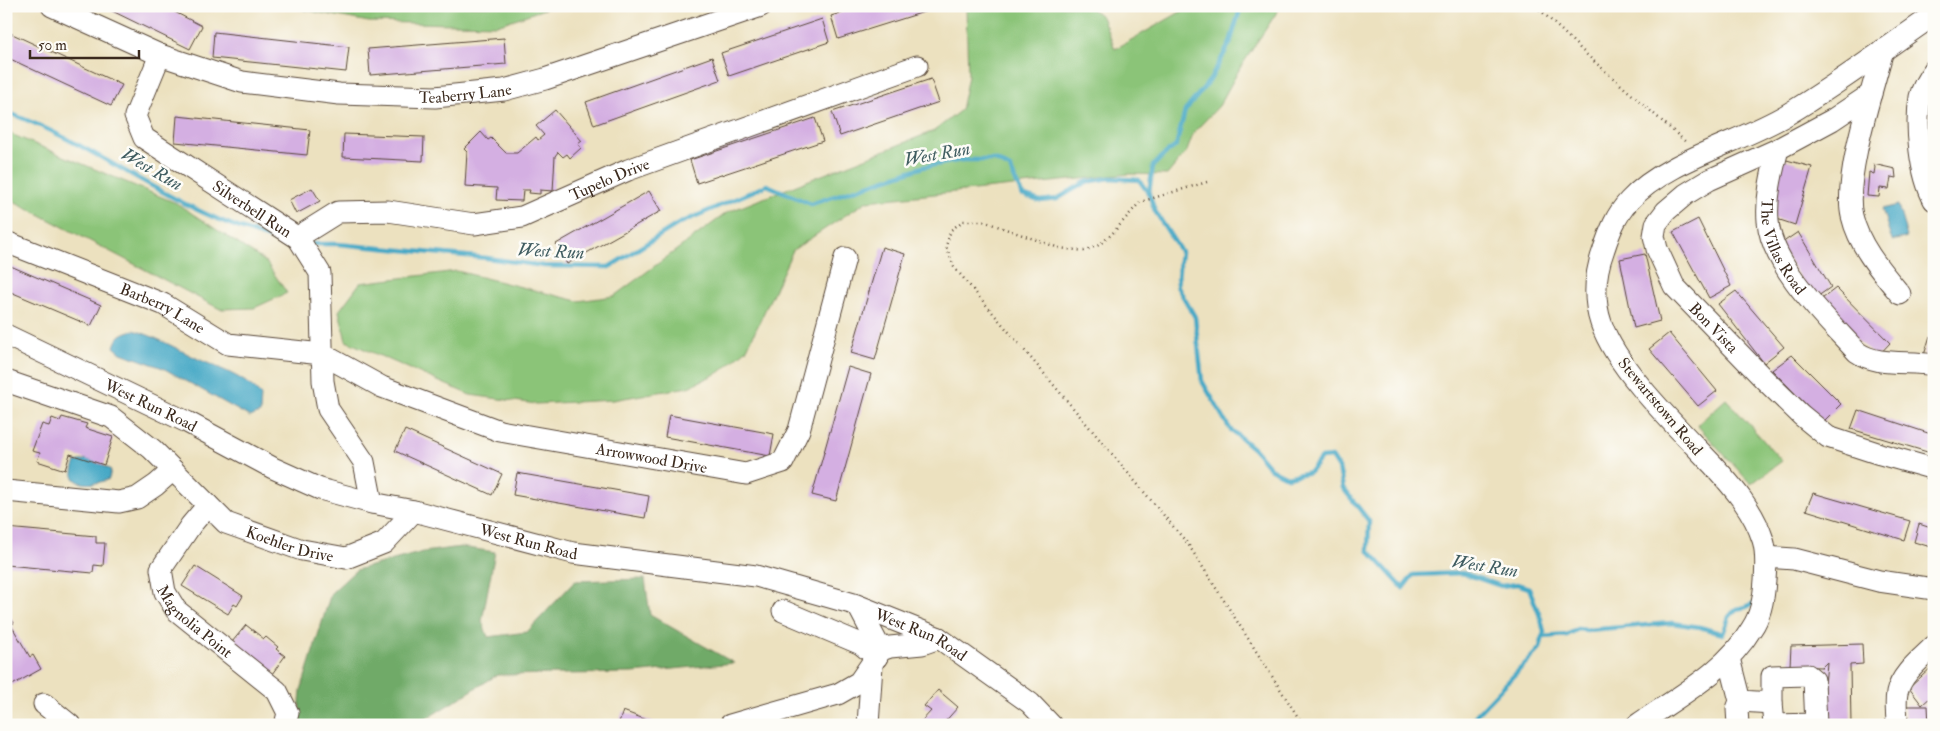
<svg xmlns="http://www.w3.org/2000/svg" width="1940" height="731" viewBox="0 0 1940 731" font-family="'IM FELL Double Pica',serif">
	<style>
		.green { fill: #8bc478; stroke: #63774b }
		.forest { fill: #70aa68; stroke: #566a43 }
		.water { fill: #47a9c6; stroke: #416a72 }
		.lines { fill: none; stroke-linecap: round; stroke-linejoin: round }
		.stream { stroke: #47a9c6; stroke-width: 4.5 }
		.building { fill: #d4afe2 }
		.minor-casing { stroke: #564536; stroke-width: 23 }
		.path { stroke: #564536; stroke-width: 2.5; stroke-dasharray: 1 4; stroke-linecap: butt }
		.minor { stroke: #fff; stroke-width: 21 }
		.labels { text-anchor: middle; stroke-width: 5; stroke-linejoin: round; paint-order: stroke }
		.street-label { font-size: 16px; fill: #3b2a1e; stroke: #fdfcf7 }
		.water-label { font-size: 18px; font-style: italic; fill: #405d61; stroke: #fdfcf7 }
	</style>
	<rect width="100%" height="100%" fill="#fdfcf7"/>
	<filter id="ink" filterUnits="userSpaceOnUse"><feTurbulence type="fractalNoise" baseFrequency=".02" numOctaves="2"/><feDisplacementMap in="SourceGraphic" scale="10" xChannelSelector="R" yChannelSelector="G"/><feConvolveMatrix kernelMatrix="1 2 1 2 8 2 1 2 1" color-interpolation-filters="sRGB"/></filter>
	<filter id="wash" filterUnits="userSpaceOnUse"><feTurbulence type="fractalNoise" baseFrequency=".0096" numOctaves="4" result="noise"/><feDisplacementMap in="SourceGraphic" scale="20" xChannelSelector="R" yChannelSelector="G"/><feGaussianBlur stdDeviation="1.12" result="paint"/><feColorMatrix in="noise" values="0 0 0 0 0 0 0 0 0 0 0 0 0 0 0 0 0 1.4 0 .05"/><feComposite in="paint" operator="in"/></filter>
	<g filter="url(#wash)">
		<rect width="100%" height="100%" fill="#ece1bf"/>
		<g class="green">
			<polygon points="284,6 553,6 497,25 369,22"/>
			<polygon points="966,6 1089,6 1102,17 1115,49 1191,6 1281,6 1240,68 1219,106 1194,132 1187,151 1167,175 1129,174 867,201 793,250 747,349 720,372 688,387 613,400 536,404 470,395 346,341 339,311 360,283 457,271 578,301 614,296 728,212 934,131 961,110 968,76"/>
			<polygon points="6,132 176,203 266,262 287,293 254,308 220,309 6,197"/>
			<polygon points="1726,399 1782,461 1751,484 1697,425"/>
		</g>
		<polygon class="forest" points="461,547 495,552 482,621 488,637 527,632 575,581 645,579 650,615 734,663 633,673 497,675 416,725 298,725 301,690 331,593 356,570 423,552"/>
		<g class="water">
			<polygon points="1898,205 1907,237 1892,241 1882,209"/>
			<path d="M134 330C156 337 174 347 194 357 217 368 243 375 261 395L260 413 250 417 163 368 121 353 114 347C117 335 123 333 134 330Z"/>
			<path d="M87 459 104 465V466L111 470 109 479C94 486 63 488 76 462Z"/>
		</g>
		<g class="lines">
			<g class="stream">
				<path d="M6 112C93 143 165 204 252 232 265 236 279 243 292 244"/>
				<polyline points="1149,192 1153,166 1165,154 1176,146 1185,111 1210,80 1230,43 1241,6"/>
				<polyline points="310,244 338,244 487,258 544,266 609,267 678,224 767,185 811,204 923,167 962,160 995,160 1010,168 1022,195 1040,201 1057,199 1086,182 1110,178 1139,180 1149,194 1155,211 1181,252 1177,286 1195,317 1202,381 1230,429 1254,449 1271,469 1287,477 1310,472 1321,458 1332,457 1339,468 1343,488 1369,521 1368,550 1403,588 1413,575 1463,573 1501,586 1517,584 1529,588 1541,619 1544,632 1540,648 1476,715 1470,725"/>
				<polyline points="1543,637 1567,635 1578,629 1587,630 1672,623 1700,627 1723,634 1729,617 1736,609 1746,607 1754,603"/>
			</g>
		</g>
		<g id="blocks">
			<g class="building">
				<polygon points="102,6 163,6 202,26 190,49"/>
				<polygon points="862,6 940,6 940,7 838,39 831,16"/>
				<polygon points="822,19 829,42 729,76 721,53"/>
				<polygon points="6,31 122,85 111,106 6,57"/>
				<polygon points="214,32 349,47 346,72 212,58"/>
				<polygon points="504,38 506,64 370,75 368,49"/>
				<polygon points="712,57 720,80 594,125 586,102"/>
				<polygon points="931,79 939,102 840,136 832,112"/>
				<polygon points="555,110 582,141 578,144 581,148 570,158 567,154 563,157 558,152 555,156 553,191 540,190 540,194 529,193 530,190 523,190 522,201 496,200 497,188 465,186 467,152 464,149 481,132 488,140 491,138 506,153 517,153 536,137 538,140 544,135 536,126"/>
				<polygon points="177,116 310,130 307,155 175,142"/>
				<polygon points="815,118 823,141 697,183 690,160"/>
				<polygon points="344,134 424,137 423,161 343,157"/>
				<polygon points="1783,159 1812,167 1795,225 1771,217"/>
				<polygon points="1873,164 1895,169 1896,178 1891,177 1889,189 1880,188 1879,197 1867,196 1869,172 1874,174 1875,167"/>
				<polygon points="312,188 320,201 296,214 289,200"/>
				<polygon points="649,191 661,211 567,264 556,244"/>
				<polygon points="1698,219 1731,286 1709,298 1673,232"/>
				<polygon points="1798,232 1831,287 1814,299 1779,245"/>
				<polygon points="882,247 905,254 875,360 851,353"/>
				<polygon points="1645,254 1660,321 1634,328 1620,259"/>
				<polygon points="6,264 101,305 91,326 6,290"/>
				<polygon points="1836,288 1890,343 1876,358 1818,302"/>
				<polygon points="1736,291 1784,347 1764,363 1718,304"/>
				<polygon points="1669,333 1717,391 1698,406 1649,349"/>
				<polygon points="1930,336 1934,338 1934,358 1924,355"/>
				<polygon points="1792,355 1841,404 1823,422 1772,370"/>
				<polygon points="848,367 871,374 836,501 812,495"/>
				<polygon points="1858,410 1934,435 1934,454 1851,429"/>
				<polygon points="669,415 774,434 770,456 665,437"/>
				<polygon points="62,417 87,424 85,428 113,437 104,465 70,454 65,470 37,461 40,453 32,451 42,424 49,426 52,418 60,421"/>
				<polygon points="405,430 502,474 492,495 395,451"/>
				<polygon points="517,473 649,496 645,518 513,495"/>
				<polygon points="1813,493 1910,521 1904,540 1806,510"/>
				<polygon points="1919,524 1934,529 1934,548 1914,542"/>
				<polygon points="6,528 96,536 96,543 105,543 103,566 94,565 93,573 6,565"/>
				<polygon points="195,566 243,596 237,606 234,604 228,614 182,586"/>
				<polygon points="6,610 14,623 11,625 30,657 33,655 41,669 7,688"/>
				<polygon points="246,625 264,639 266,637 278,647 276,649 285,656 272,674 232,642"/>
				<polygon points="1862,644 1863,664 1850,665 1851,725 1827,725 1824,698 1827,662 1822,667 1790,666 1791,646"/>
				<polygon points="1934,665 1934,694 1922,705 1909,688"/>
				<polygon points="938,690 958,707 942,725 925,725 921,722 931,711 924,706"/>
				<polygon points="1904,706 1928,706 1929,725 1905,725"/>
				<polygon points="623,711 660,725 618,725"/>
			</g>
		</g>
	</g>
	<g filter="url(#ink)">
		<use href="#blocks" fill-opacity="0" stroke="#564536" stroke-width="1"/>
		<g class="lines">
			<g class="minor-casing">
				<g id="minor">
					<path id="s1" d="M52 6 160 55 242 82 339 94 435 97 504 90 545 79 761 6"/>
					<path d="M1883 50C1873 88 1843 180 1852 216 1859 246 1880 270 1900 294"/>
					<path id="s2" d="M160 55 135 116 144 138 298 238 320 273 323 381 328 409 364 462 372 503"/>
					<path d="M1934 70C1928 78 1922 88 1920 97 1915 127 1920 174 1934 200"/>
					<path id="s3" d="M1871 94 1832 120 1778 149C1772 173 1766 196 1768 221 1771 266 1827 319 1857 352 1878 367 1909 360 1934 365"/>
					<path id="s4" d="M1778 149 1709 180 1686 194 1666 211 1656 224 1654 236 1657 249 1674 286 1765 380 1801 415 1828 437 1880 454 1934 469"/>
					<path id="s5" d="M298 237 338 212 388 211 474 224 522 217 628 170 917 66"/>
					<path id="s6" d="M6 242 163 304 228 344 322 354 382 387 500 431 746 474 783 462 799 430 845 258"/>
					<path id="s7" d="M6 335 187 422 273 468 320 489 372 503 414 511 573 553 756 576 854 604 939 638 1030 703 1051 725"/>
					<path id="s8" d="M6 381 111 417 152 449 226 523 302 550 346 558 384 543 414 511"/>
					<polyline points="6,491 119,502 137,498 156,485 173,470"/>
					<path id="s9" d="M208 505 191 525 161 569 165 592 176 610 277 691 288 713 285 725"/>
					<polyline points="1766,557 1794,559 1879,581 1934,589"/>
					<polyline points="858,606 881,650"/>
					<polyline points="783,611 861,644 877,657"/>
					<polyline points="1729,658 1740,701 1772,703 1772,676 1808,675 1814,680 1816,725"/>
					<polyline points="1772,703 1774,725 1816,724"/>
					<polyline points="44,704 70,725"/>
					<polyline points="730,725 838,694 859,682 881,650 890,647 922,644 939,638"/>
					<polyline points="868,725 872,665"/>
					<path d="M1637 725C1677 697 1726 672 1752 628 1761 615 1764 596 1765 580 1766 567 1767 553 1763 540 1754 511 1733 487 1713 465 1679 429 1617 370 1601 323 1593 299 1595 273 1604 249 1610 231 1616 215 1629 201 1666 160 1740 143 1788 114 1838 84 1886 48 1934 15"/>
					<polyline points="1738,725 1737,709 1740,701"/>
					<path d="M1897 725C1897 715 1895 703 1897 693 1901 674 1921 659 1934 646"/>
				</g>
			</g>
			<g class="path">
				<polyline points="1536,6 1588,56 1687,143"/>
				<polyline points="1207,182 1140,202 1111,235 1099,245 1084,251 1059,248 983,221 963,221 951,230 946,246 954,267 1188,544 1303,725"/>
			</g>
			<use href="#minor" class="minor"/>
		</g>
	</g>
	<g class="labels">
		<g class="street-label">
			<text dy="6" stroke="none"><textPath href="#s1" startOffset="429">Teaberry Lane</textPath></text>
			<text dy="6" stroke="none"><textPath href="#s5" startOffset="328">Tupelo Drive</textPath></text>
			<text dy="6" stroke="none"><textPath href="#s2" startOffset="219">Silverbell Run</textPath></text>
			<text dy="6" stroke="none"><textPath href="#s3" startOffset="210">The Villas Road</textPath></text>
			<text dy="6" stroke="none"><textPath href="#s6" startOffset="170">Barberry Lane</textPath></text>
			<text dy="6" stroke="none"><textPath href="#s4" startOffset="269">Bon Vista</textPath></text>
			<text dy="6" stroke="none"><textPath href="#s7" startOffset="161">West Run Road</textPath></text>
			<text transform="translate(1661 406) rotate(50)" y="6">Stewartstown Road</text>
			<text dy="6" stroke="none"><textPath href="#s6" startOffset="688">Arrowwood Drive</textPath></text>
			<text dy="6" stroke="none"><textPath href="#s7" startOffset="565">West Run Road</textPath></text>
			<text dy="6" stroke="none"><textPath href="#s8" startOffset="335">Koehler Drive</textPath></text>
			<text dy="6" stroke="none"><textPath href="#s9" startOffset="145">Magnolia Point</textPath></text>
			<text dy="6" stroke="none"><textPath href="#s7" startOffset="971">West Run Road</textPath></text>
		</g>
		<g class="water-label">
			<text transform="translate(937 154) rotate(-10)" y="6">West Run</text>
			<text transform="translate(152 169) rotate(30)" y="6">West Run</text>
			<text transform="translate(551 251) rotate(3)" y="6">West Run</text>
			<text transform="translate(1485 566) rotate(9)" y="6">West Run</text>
		</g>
	</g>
	<rect width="1940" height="731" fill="none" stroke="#fdfcf7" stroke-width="25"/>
	<path d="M30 50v8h109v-8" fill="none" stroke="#3b2a1e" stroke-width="2.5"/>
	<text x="38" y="50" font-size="15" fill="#3b2a1e" stroke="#fdfcf7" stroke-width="4" paint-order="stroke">50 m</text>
</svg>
